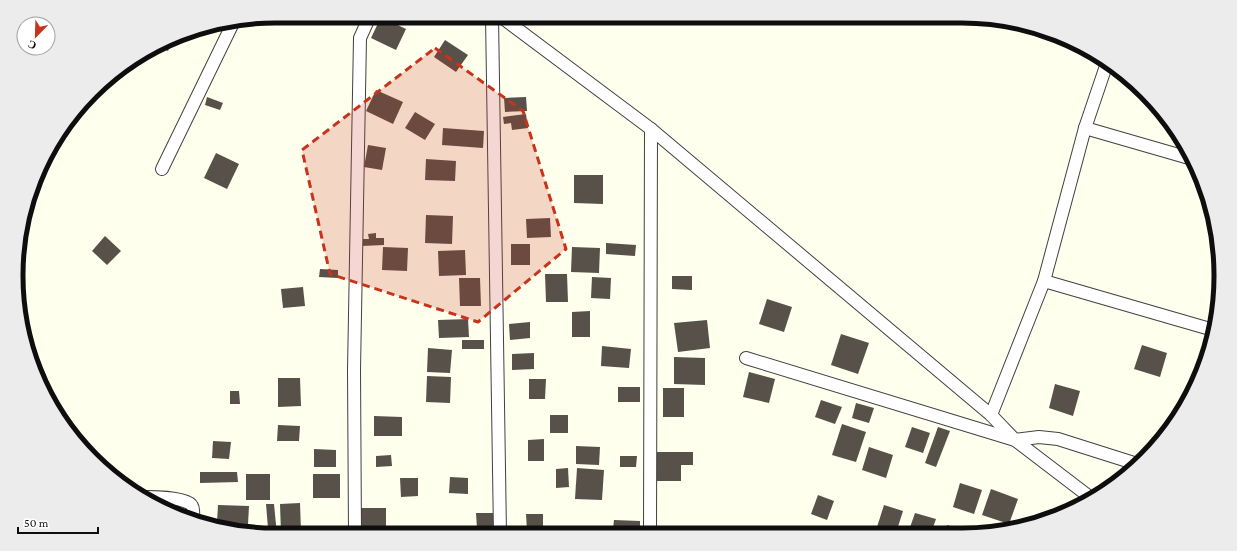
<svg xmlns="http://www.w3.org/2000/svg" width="1237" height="551" viewBox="0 0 1237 551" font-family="'Crimson Pro',serif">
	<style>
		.building { fill: #575149 }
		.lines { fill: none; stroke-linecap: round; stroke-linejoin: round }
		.minor-casing { stroke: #414141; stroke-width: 14 }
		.minor { stroke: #fff; stroke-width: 12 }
		.marked { fill: #c6341d; fill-opacity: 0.2; stroke: #c6341d; stroke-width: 3; stroke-dasharray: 8 5; stroke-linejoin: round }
		.rim { fill: none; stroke: #0e0e0e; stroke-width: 5 }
	</style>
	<rect width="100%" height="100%" fill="#ffe"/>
	<g class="building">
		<polygon points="381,17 406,29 396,50 371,38"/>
		<polygon points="445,40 468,55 456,72 434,57"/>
		<polygon points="172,41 168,51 161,48"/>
		<polygon points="376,90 403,102 393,124 366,111"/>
		<polygon points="207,97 223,103 220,110 205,105"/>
		<polygon points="526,97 527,111 505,112 504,98"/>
		<polygon points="415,112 435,124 425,140 405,128"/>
		<polygon points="526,114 528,128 512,130 511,123 504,124 503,117"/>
		<polygon points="443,128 484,131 483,148 442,145"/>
		<polygon points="368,145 386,148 382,170 364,167"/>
		<polygon points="216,153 239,164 227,189 204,178"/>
		<polygon points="426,159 456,161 455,181 425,180"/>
		<polygon points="574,175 603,175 603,204 574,203"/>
		<polygon points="426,215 453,216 452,244 425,243"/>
		<polygon points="550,218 551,237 527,238 526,219"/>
		<polygon points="376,233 376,238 384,238 384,245 362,246 362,239 369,239 368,234"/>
		<polygon points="105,236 121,251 107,265 92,251"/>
		<polygon points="606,243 636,245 635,256 606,254"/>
		<rect x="511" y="244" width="19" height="21"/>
		<polygon points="383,247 408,248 407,271 382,270"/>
		<polygon points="572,247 600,248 599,273 571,272"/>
		<polygon points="465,250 466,275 439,276 438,251"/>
		<polygon points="320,269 338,270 338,278 319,277"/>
		<polygon points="545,274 567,274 568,302 546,302"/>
		<polygon points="672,276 692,276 692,290 672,289"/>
		<polygon points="592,277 611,278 610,299 591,298"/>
		<polygon points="459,278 480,278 481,306 460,306"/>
		<polygon points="303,287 305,306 283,308 281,289"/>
		<polygon points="767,299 792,307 784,332 759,324"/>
		<polygon points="590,311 590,337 572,337 572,312"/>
		<polygon points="468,319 469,337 439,338 438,320"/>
		<polygon points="707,320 710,348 678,352 674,323"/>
		<polygon points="530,322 530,338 510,340 509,324"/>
		<polygon points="841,334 869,343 858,374 831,365"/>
		<rect x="462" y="340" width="22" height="9"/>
		<polygon points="1142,345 1167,353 1160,377 1134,369"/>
		<polygon points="602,346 631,349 629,368 601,366"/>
		<polygon points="428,348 452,350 450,373 427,372"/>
		<polygon points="534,353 534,369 512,370 512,354"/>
		<polygon points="674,357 705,358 705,385 674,384"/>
		<polygon points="749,372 775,379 769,403 743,397"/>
		<polygon points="427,376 451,377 450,403 426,402"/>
		<polygon points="278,378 300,378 301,406 278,407"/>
		<polygon points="529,379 546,379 545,399 529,399"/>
		<polygon points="1055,384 1080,391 1073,416 1049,408"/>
		<rect x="618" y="387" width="22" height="15"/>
		<rect x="663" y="388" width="21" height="29"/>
		<polygon points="230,391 239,391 240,404 230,404"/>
		<polygon points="821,400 842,407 835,424 815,417"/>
		<polygon points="856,403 874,408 869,423 852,418"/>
		<rect x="550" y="415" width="18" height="18"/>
		<polygon points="374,416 402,417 402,436 374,436"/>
		<polygon points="64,420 81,436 78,439 64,421"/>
		<polygon points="842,424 866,432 856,462 832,455"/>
		<polygon points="278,425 300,426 299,441 277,441"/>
		<polygon points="912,427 930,433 923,453 905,447"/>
		<polygon points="938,427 950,431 936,467 925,463"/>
		<polygon points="544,439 544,461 528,461 528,440"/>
		<polygon points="213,441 231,442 229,459 212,458"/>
		<polygon points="576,446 600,447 599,465 576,464"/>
		<polygon points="869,447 893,455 886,478 862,470"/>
		<polygon points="314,449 336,450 336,467 314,467"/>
		<polygon points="657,452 693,452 693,465 681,465 681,481 657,481"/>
		<polygon points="391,455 392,466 376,467 376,456"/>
		<polygon points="620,456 637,456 636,467 620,467"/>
		<polygon points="568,468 569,487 556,488 556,469"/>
		<polygon points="577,468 604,470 602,500 575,499"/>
		<polygon points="200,472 237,472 238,482 200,483"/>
		<rect x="246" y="474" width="24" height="26"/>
		<rect x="313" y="474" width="27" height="24"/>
		<polygon points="450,477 468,478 468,494 449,493"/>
		<polygon points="400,478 418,478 418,496 401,497"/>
		<polygon points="960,483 982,490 974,514 953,507"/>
		<polygon points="991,489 1018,499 1009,524 982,515"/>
		<polygon points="818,495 834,501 827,520 811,514"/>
		<polygon points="300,503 301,532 281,533 280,504"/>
		<polygon points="266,504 274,504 277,535 258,532 258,529 268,528"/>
		<polygon points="218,505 249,506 248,524 217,523"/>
		<polygon points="884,505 903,511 896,533 877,527"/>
		<polygon points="361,508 386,508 386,532 361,533"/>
		<polygon points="476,513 494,513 495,529 477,529"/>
		<polygon points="915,513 936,519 931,533 908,533"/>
		<polygon points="526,514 543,514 543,531 527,531"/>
		<polygon points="614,520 640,521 640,529 613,529"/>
		<polygon points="947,525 969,531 968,533 945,533"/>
		<polygon points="577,531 603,532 603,534 577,534"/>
	</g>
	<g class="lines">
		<g class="minor-casing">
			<g id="minor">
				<polyline points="492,16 500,534"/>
				<polyline points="500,16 651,129 991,415 1015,440 1091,498"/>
				<polyline points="1085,128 1189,158"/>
				<polyline points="162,169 233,23"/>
				<polyline points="1044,281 1210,329"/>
				<polyline points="746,358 1015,440 1039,437 1058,439 1137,464"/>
				<polyline points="991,415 1044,281 1085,128 1106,66"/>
				<path d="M147 497C156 497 189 498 192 506 194 509 193 515 193 519"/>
				<polyline points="650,534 651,129"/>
				<polyline points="355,535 354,370 360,38 370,16"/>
			</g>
		</g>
		<use href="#minor" class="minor"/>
	</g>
	<path class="marked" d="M435 48 523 111 566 249 478 322 330 274 302 150Z"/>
	<path d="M0 0H1237V551H0ZM275 23H962A252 252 0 0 1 1214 275V276A252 252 0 0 1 962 528H275A252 252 0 0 1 23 276V275A252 252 0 0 1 275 23Z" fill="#ececec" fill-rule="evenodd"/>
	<path class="rim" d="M275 23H962A252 252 0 0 1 1214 275V276A252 252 0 0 1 962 528H275A252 252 0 0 1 23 276V275A252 252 0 0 1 275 23Z"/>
	<g transform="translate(36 36) rotate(203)"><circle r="19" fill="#ffffff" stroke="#9f9f9f"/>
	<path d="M0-3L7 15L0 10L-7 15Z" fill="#c6341d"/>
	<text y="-6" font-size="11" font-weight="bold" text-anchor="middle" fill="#0e0e0e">С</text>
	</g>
	<path d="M18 527v6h80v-6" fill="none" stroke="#0e0e0e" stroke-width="2"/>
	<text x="24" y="527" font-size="12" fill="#0e0e0e" stroke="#ffffff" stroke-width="3" paint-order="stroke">50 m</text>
</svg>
